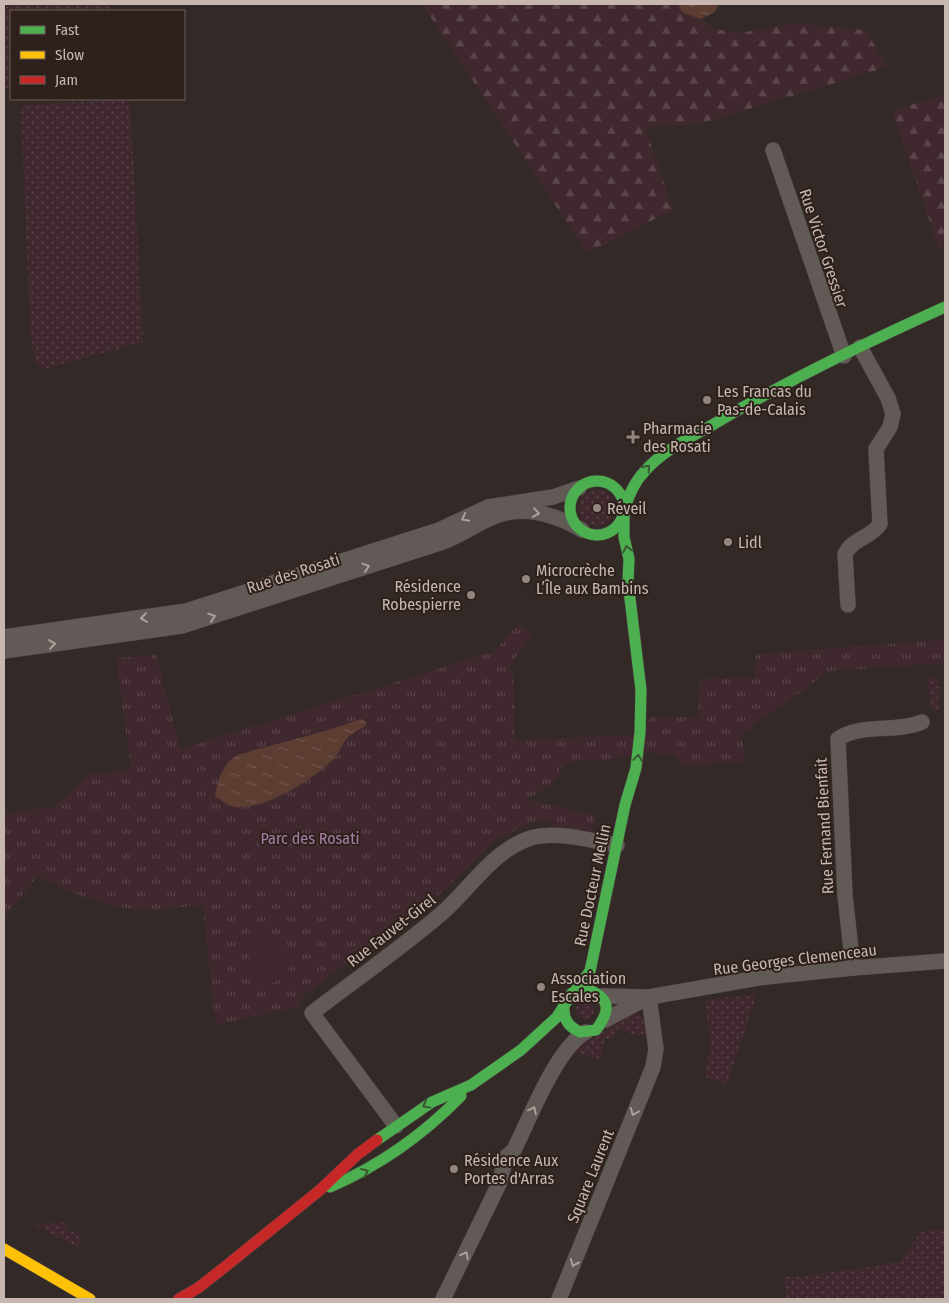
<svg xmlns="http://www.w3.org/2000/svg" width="949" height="1303" viewBox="0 0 949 1303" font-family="'Fira Sans Condensed',sans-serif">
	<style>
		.grass { fill: url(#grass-dots) }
		.forest { fill: url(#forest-firs) }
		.park { fill: url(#park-tufts) }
		.garden { fill: #40282f }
		.water { fill: url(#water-ripples) }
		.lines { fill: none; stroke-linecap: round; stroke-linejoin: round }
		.street-casing { stroke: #4d4643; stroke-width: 16 }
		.fast-casing { stroke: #4d4542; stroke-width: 12 }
		.slow-casing { stroke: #4d4542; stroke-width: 12 }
		.jam-casing { stroke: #4d4542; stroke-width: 12 }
		.street { stroke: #625a57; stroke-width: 15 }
		.fast { stroke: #4caf50; stroke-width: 11 }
		.slow { stroke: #ffc107; stroke-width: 11 }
		.jam { stroke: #c62828; stroke-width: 11 }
		.oneway { stroke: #3a5930 }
		.oneway2 { stroke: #ada09a }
		.poi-dot { fill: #938680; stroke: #2e201a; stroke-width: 2 }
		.labels { text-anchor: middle; stroke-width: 4; stroke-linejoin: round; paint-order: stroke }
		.street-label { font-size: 16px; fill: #c6b7b0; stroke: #2e201a }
		.poi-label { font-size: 16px; fill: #c6b7b0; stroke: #2e201a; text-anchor: start }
		.park-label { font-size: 16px; fill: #a47ea7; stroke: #2e201a }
	</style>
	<defs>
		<pattern id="grass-dots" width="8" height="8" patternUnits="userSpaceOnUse" patternTransform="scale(1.25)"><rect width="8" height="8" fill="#40282f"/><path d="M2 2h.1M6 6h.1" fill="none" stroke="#5a454b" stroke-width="1.8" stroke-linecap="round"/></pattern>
		<pattern id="forest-firs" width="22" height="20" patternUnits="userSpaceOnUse" patternTransform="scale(1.25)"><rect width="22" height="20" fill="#40282f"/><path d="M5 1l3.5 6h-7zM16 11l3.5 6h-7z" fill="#5a454b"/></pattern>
		<pattern id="park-tufts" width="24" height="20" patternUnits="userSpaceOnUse" patternTransform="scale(1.25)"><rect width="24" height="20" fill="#40282f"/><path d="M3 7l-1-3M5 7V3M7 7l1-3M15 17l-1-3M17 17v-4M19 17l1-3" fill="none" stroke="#5a454b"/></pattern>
		<pattern id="water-ripples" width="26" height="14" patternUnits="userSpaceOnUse" patternTransform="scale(1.25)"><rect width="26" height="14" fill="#5b3d32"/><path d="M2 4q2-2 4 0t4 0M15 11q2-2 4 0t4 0" fill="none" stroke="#71574d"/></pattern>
	</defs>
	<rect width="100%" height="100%" fill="#332a27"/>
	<g class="grass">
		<polygon points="4,4 110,4 110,11 11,11 11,88 4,88"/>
		<polygon points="111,99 130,99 143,342 44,369 36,363 30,330 21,110 23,105 107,101"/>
		<circle cx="597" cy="508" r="18"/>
		<polygon points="931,676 939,679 940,710 932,710 930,707 928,679"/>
		<polygon points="757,994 727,1084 705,1077 710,1044 705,1000"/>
		<circle cx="585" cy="1010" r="9"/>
		<polygon points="636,1011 646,1020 648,1038 616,1029 613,1039 606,1038 600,1059 575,1052 585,1042 597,1037 616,1021"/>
		<polygon points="66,1222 68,1232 78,1231 81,1244 78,1247 34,1225"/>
		<polygon points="945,1229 945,1299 786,1299 784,1277 800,1277 899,1262 921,1232"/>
	</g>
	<g class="forest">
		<polygon points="422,4 678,4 682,12 700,19 715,29 740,33 794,23 865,30 888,67 699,124 645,127 673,210 587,253"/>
		<polygon points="945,95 945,244 940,252 892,110"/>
	</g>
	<path class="park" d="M518 624 532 633 509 668 513 672 515 740 632 735 652 717H698L700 679 755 678 756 654 939 640 945 641V663L830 671 742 734 745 761 683 767 674 755 646 752 604 761 577 760 561 767 559 778 527 800 595 815 592 836 552 828 553 821 541 820 529 823 495 841 442 892 302 997 301 1006 217 1025 213 1008 203 905C185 906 166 910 148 910 109 909 72 894 38 876L4 918V813L54 807 87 775 131 769 116 658 156 655 180 749 489 653 491 655Z"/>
	<polygon class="garden" points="261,926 290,972 267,986 238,939"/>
	<g class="water">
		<polygon points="678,4 719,4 715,12 700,19 682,12"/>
		<path d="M361 719 366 722 365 726C359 730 350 734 346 740 341 745 339 754 334 759 312 780 266 810 235 807 227 806 222 799 215 797 216 784 223 763 237 755 278 743 320 734 361 719Z"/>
	</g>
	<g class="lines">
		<g class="street-casing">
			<g id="street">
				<polyline points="773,150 844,356"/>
				<path d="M848 605 845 554C853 538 871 538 880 524L876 449 890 427 893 414 888 398 860 347"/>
				<polyline points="4,637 186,611 439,530 488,507 553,497 579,488"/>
				<path d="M4 651 182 626 443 542C462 535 477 523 496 516 525 505 556 515 582 530"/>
				<path d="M853 968 845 895 838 739C861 723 896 733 922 722"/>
				<polyline points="602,996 649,997 758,978 853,968 945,961"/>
				<polyline points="605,1020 643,1000"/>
				<path d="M396 1126 312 1013C355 980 400 949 441 914 471 888 494 848 534 837 560 831 591 841 617 845"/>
				<path d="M443 1299 499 1184 506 1157 514 1150C529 1120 557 1047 586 1032"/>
				<polyline points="559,1299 653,1067 656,1049 649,997"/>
			</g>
		</g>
		<g class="fast-casing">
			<g id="fast">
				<circle cx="597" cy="508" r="27"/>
				<path d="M624 511C628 497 634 482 645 471 663 450 690 438 714 424 788 380 867 342 945 307"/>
				<polyline points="575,991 590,971 625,805 636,768 640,732 641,690 628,582 629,559 624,537 624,515"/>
				<path d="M377 1140 432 1102 471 1085 521 1050 557 1017 572 993 584 988C610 997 612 1009 596 1030L580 1032C567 1026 563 1018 564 1004"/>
				<path d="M330 1187C381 1165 422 1136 461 1096"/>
			</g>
		</g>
		<g class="slow-casing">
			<polyline id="slow" points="4,1249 90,1299"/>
		</g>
		<g class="jam-casing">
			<polyline id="jam" points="179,1299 198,1288 226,1266 320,1190 358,1154 377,1140"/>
		</g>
		<use href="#street" class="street"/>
		<use href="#fast" class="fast"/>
		<use href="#slow" class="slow"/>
		<use href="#jam" class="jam"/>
	</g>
	<defs><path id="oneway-chevron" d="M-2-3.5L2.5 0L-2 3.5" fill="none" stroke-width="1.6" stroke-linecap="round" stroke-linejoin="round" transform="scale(1.25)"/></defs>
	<g class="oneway">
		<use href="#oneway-chevron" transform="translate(647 468) rotate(-49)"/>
		<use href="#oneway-chevron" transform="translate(627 549) rotate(-102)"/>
		<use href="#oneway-chevron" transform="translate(638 758) rotate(-82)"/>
		<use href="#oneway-chevron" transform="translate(426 1105) rotate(151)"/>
		<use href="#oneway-chevron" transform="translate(365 1172) rotate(-23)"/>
	</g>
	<g class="oneway2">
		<use href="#oneway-chevron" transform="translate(536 513) rotate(8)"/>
		<use href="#oneway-chevron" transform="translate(465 518) rotate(152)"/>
		<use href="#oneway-chevron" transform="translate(366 567) rotate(-18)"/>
		<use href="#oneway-chevron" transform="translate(212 617) rotate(-18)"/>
		<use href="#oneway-chevron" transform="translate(144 618) rotate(172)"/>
		<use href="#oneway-chevron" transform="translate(52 644) rotate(-8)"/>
		<use href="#oneway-chevron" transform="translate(533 1110) rotate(-64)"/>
		<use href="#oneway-chevron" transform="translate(634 1112) rotate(112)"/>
		<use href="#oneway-chevron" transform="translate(465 1255) rotate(-64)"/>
		<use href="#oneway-chevron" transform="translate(574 1263) rotate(112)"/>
	</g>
	<g class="poi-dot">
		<circle cx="707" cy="400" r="5"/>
		<path d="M630.5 429.5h5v5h5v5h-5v5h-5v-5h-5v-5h5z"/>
		<circle cx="597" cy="508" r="5"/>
		<circle cx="728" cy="542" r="5"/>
		<circle cx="526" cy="579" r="5"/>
		<circle cx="471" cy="595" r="5"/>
		<circle cx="541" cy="987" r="5"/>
		<circle cx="454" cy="1169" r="5"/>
	</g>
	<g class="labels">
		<g class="street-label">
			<text transform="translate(824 248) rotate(72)" y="6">Rue Victor Gressier</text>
			<text transform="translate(293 573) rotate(-18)" y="6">Rue des Rosati</text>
			<text transform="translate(824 826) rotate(-93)" y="6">Rue Fernand Bienfait</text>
			<text transform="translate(592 885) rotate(-78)" y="6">Rue Docteur Mellin</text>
			<text transform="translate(391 930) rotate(-38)" y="6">Rue Fauvet-Girel</text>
			<text transform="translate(795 959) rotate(-7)" y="6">Rue Georges Clemenceau</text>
			<text transform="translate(590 1176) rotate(-68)" y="6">Square Laurent</text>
		</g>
		<g class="poi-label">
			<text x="717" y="397">Les Francas du<tspan x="717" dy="18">Pas-de-Calais</tspan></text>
			<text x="643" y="434">Pharmacie<tspan x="643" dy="18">des Rosati</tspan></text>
			<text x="607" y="514">Réveil</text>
			<text x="738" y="548">Lidl</text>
			<text x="536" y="576">Microcrèche<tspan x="536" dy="18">L’Île aux Bambins</tspan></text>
			<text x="461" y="592" text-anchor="end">Résidence<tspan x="461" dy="18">Robespierre</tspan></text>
			<text x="551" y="984">Association<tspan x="551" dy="18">Escales</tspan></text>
			<text x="464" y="1166">Résidence Aux<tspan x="464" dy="18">Portes d'Arras</tspan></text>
		</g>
		<g class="park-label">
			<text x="310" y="844">Parc des Rosati</text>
		</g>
	</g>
	<rect width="949" height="1303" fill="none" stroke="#c6b7b0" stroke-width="10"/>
	<rect x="10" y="10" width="175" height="90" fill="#2e201a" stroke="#6b5c56"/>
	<rect x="20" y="26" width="25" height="8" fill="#4caf50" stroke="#6b5c56"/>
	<text x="55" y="35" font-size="15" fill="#c6b7b0">Fast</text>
	<rect x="20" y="51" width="25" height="8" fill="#ffc107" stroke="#6b5c56"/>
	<text x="55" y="60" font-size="15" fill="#c6b7b0">Slow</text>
	<rect x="20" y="76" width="25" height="8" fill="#c62828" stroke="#6b5c56"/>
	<text x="55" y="85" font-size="15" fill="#c6b7b0">Jam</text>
</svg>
